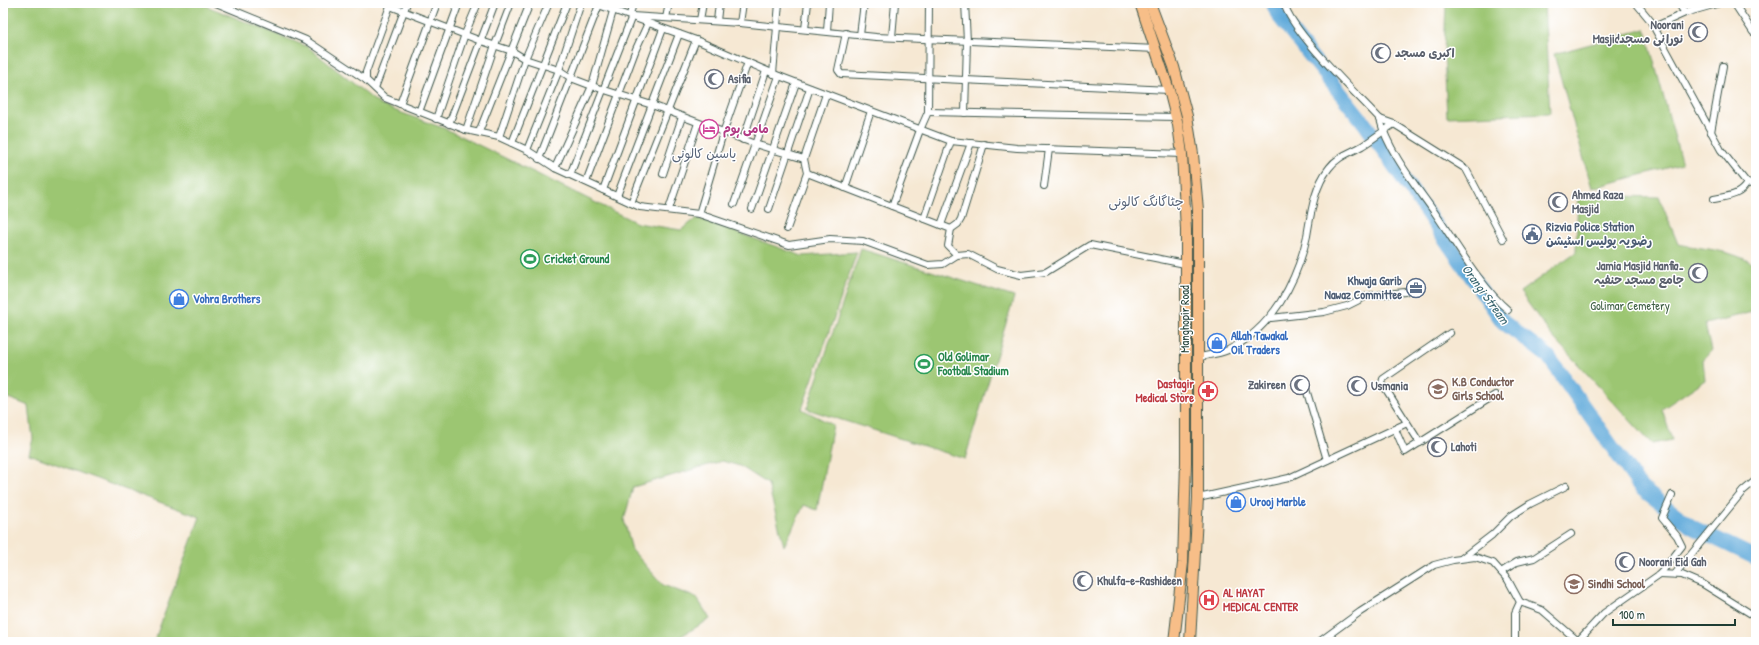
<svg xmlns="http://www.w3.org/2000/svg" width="1759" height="645" viewBox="0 0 1759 645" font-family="'Patrick Hand','Playpen Sans Arabic',sans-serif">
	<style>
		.green { fill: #9cc672; stroke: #5e8253 }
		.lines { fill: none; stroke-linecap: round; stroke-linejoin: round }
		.river { stroke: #63acdb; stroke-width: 15 }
		.minor-casing { stroke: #3f574c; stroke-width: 8 }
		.primary-casing { stroke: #3f574c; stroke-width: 12 }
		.minor { stroke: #fff; stroke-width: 6 }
		.primary { stroke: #f7be88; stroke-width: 10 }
		.labels { text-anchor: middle; stroke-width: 3; stroke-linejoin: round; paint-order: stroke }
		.worship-label { font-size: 12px; font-weight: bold; fill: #5b616d; stroke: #fff; text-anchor: start }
		.hotel-label { font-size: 12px; font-weight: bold; fill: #b23c85; stroke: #fff; text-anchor: start }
		.service-label { font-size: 12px; font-weight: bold; fill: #4e5e75; stroke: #fff; text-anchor: start }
		.leisure-label { font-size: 12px; font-weight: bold; fill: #27864d; stroke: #fff; text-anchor: start }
		.shop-label { font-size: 12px; font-weight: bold; fill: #366cbe; stroke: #fff; text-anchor: start }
		.park-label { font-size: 12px; fill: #3e5f44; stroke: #fff }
		.street-label { font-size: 12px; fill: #1f3d34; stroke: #fff }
		.education-label { font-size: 12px; font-weight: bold; fill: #785e54; stroke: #fff; text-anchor: start }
		.health-label { font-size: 12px; font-weight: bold; fill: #be3a42; stroke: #fff; text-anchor: end }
		.neighbourhood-label { font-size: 13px; fill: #576478; stroke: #fff }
		.water-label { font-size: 13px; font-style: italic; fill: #37646e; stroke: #fff }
	</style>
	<rect width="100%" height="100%" fill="#fff"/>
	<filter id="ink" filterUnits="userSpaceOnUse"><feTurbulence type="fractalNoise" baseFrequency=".025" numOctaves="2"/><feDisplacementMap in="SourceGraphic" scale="8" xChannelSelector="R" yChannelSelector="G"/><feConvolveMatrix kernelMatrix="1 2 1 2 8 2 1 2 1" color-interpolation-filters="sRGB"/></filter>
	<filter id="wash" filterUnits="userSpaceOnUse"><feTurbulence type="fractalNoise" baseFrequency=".012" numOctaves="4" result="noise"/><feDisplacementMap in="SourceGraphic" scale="16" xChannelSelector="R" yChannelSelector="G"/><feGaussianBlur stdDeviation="0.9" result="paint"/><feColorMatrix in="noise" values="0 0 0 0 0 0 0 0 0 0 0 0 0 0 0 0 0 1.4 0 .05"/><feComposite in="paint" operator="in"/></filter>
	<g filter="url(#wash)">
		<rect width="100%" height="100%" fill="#f6e8d3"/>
		<g class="green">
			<polygon points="3,3 199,3 308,47 380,105 446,129 637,223 681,230 697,218 802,256 857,252 802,409 833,425 817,510 804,505 784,546 768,484 740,466 722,461 633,487 624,520 632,550 663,585 697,598 710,619 676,639 676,642 154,642 200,517 29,454 33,439 29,406 3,396"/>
			<polygon points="1446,3 1544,3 1550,113 1447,117 1444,53"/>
			<polygon points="1645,29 1682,164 1592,188 1554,54"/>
			<path d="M1578 195 1659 197 1678 244C1703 249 1735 250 1756 266V311L1705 324 1711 351 1703 360 1705 380 1662 409 1672 440 1652 444 1551 335 1520 292 1576 252Z"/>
			<polygon points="861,249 1014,297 965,459 807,409"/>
		</g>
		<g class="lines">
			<polyline class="river" points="1273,3 1278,15 1365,124 1503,322 1548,356 1641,488 1692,527 1756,558"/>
		</g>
	</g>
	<g filter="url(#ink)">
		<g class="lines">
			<g class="minor-casing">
				<g id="minor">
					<polyline points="216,3 306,40 366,80"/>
					<polyline points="391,3 366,72 366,80 385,98 466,130 499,137 527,150 555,168 640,207 699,214 789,245 830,239 863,241 928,265 943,264 957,255 968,254 997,269 1021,275 1046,272 1090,245 1185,264"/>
					<polyline points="593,3 696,40 779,76 951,141 1017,148 1182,154"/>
					<polyline points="965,3 967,41 965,113"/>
					<path d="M1284 3C1292 33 1357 94 1380 119L1394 124 1466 169 1503 239"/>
					<polyline points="1636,3 1650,20 1721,150 1747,183 1756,185"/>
					<polyline points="1678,3 1685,13 1720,3"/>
					<polyline points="1734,3 1753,32 1756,31"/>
					<polyline points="390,6 481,41 512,51 525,59 559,70 571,78 592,86 652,105 755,144 804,159 807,173 787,229"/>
					<polyline points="630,15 633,3"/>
					<polyline points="666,18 669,3"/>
					<polyline points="700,20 703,3"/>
					<polyline points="717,21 719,3"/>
					<polyline points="740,23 743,3"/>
					<polyline points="1654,27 1685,13"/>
					<polyline points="805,29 808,3"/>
					<polyline points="827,31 829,3"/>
					<polyline points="846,33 838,70 841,74 1169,90"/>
					<polyline points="860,35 864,3"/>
					<polyline points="892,37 895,3"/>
					<polyline points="773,74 779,3"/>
					<polyline points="375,88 407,3"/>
					<polyline points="400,104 437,3"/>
					<polyline points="419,112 459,3"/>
					<polyline points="928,112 1176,117"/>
					<polyline points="436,119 465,34 478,3"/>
					<path d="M1380 119C1387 150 1417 187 1435 213 1455 242 1482 289 1508 310"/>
					<polyline points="449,124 495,3"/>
					<polyline points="466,130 495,45 511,3"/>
					<polyline points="479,132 530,3"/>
					<polyline points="1711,132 1723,66"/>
					<polyline points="499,137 525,59 549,3"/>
					<polyline points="743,140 766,71"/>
					<polyline points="512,143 567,3"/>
					<polyline points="527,150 559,70 581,3"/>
					<polyline points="539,159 599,5"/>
					<polyline points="804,159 826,94"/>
					<polyline points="555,168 592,86 613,11"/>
					<polyline points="807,173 951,229 948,246 957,255"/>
					<polyline points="663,174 682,117"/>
					<polyline points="570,175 632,16 740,23 876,37 1157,49"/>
					<polyline points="586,182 636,49 648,23"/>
					<polyline points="1044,186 1049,149"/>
					<polyline points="845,188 871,111"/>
					<polyline points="603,190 663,29"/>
					<polyline points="617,196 679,34"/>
					<path d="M1714 199C1728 196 1740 196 1747 183"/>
					<polyline points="631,203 696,40"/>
					<polyline points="734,204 779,76"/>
					<polyline points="892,206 920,130 928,112 929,3"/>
					<polyline points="669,209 698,123"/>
					<polyline points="752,209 796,83"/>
					<polyline points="769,209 810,88"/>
					<polyline points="699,214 723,133 748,62"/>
					<polyline points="924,219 951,141"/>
					<polyline points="941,225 971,143"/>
					<polyline points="951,229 958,224 961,219 984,144"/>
					<polyline points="1271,318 1324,312 1347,306 1367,296 1405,292"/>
					<path d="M1199 357C1208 355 1219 354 1228 350 1272 329 1297 282 1307 236 1311 213 1314 187 1329 168 1338 156 1350 153 1362 146 1373 139 1383 131 1394 124"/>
					<polyline points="1306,389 1327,460"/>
					<polyline points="1395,429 1405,452 1495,395"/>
					<polyline points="1420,443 1382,383 1383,379 1450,333"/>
					<polyline points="1198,498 1289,478 1407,423"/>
					<polyline points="1462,558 1492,535 1511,516 1530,504 1566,486"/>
					<polyline points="1501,572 1517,562 1534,558 1571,534"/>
					<polyline points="1660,574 1682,575 1703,584 1756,617"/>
					<polyline points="1675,574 1743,491 1756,480"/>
					<polyline points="1520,602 1542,610 1578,641"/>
					<polyline points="1319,642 1360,612 1434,565 1453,560 1475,557 1493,563 1508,580 1520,602 1515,613 1515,642"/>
					<polyline points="1577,642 1604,613 1660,574 1682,546 1677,536 1662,518 1672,495"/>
				</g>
			</g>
			<g class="primary-casing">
				<g id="primary">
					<polyline points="1140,3 1169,90 1178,125 1182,154 1186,230 1186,462 1183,563 1174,642"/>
					<polyline points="1150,3 1174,67 1187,116 1193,154 1198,210 1198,498 1190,642"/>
				</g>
			</g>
			<use href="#minor" class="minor"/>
			<use href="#primary" class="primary"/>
		</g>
	</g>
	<defs>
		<g id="mosque-ring" transform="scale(1)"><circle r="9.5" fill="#fff" stroke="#6b7280" stroke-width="1.5"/><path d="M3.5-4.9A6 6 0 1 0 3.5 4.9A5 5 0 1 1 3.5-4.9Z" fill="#6b7280"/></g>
		<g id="hotel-ring" transform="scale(1)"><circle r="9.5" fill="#fff" stroke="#d1479c" stroke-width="1.5"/><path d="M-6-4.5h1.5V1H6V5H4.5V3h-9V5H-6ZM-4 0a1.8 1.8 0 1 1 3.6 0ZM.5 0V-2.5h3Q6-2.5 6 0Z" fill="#d1479c"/></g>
		<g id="civic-ring" transform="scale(1)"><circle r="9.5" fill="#fff" stroke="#5c6f8a" stroke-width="1.5"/><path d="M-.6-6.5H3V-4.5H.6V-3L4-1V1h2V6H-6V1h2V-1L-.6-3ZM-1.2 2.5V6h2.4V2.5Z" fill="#5c6f8a"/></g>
		<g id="stadium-ring" transform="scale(1)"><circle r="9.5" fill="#fff" stroke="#2e9e5b" stroke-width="1.5"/><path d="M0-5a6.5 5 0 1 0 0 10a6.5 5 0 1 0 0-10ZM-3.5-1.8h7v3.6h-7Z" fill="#2e9e5b"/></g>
		<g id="office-ring" transform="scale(1)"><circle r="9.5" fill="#fff" stroke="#5c6f8a" stroke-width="1.5"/><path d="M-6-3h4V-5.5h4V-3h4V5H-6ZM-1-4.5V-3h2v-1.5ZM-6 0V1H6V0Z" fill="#5c6f8a"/></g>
		<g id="shop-ring" transform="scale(1)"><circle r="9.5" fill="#fff" stroke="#3f7fe0" stroke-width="1.5"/><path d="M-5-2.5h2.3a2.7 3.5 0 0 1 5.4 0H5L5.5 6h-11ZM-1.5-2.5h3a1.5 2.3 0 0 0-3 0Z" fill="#3f7fe0"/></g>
		<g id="school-ring" transform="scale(1)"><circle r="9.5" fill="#fff" stroke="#8d6e63" stroke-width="1.5"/><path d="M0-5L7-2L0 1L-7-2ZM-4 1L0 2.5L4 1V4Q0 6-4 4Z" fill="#8d6e63"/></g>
		<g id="pharmacy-ring" transform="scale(1)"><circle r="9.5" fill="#fff" stroke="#e0444e" stroke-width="1.5"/><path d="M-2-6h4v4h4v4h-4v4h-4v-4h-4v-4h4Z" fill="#e0444e"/></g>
		<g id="hospital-ring" transform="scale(1)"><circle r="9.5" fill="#fff" stroke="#e0444e" stroke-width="1.5"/><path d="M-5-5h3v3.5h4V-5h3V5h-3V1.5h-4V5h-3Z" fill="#e0444e"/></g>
	</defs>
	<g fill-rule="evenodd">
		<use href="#mosque-ring" x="1698" y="32"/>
		<use href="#mosque-ring" x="1381" y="53"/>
		<use href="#mosque-ring" x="714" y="79"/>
		<use href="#hotel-ring" x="709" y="129"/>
		<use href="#mosque-ring" x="1558" y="202"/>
		<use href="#civic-ring" x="1532" y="234"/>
		<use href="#stadium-ring" x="530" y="259"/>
		<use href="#mosque-ring" x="1698" y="273"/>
		<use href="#office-ring" x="1416" y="288"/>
		<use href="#shop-ring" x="179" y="299"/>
		<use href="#shop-ring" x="1217" y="343"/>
		<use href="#stadium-ring" x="924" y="364"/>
		<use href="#mosque-ring" x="1300" y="385"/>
		<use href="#mosque-ring" x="1357" y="386"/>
		<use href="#school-ring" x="1438" y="389"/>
		<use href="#pharmacy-ring" x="1208" y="391"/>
		<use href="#mosque-ring" x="1437" y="447"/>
		<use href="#shop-ring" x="1236" y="502"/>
		<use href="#mosque-ring" x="1625" y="562"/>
		<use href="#mosque-ring" x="1083" y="581"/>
		<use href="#school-ring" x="1574" y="584"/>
		<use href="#hospital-ring" x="1209" y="600"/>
	</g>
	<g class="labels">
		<g class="worship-label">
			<text x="1684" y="29" text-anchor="end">Noorani<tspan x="1684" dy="14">Masjidنورانی مسجد</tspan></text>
			<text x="1395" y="57">اکبری مسجد</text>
			<text x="728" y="83">Asifia</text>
			<text x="1572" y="199">Ahmed Raza<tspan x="1572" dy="14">Masjid</tspan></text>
			<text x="1684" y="270" text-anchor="end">Jamia Masjid Hanfia۔<tspan x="1684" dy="14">جامع مسجد حنفیہ</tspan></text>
			<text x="1286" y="389" text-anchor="end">Zakireen</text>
			<text x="1371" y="390">Usmania</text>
			<text x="1451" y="451">Lahoti</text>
			<text x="1639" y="566">Noorani Eid Gah</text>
			<text x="1097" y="585">Khulfa-e-Rashideen</text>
		</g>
		<g class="hotel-label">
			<text x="723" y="133">مامی ہوم</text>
		</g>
		<g class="service-label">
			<text x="1546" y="231">Rizvia Police Station<tspan x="1546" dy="14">رضویہ پولیس اسٹیشن</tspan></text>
			<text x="1402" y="285" text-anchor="end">Khwaja Garib<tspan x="1402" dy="14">Nawaz Committee</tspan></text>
		</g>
		<g class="leisure-label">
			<text x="544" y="263">Cricket Ground</text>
			<text x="938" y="361">Old Golimar<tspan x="938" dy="14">Football Stadium</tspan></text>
		</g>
		<g class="shop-label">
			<text x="193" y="303">Vohra Brothers</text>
			<text x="1231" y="340">Allah Tawakal<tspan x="1231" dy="14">Oil Traders</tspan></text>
			<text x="1250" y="506">Urooj Marble</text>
		</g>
		<g class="park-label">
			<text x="1630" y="310">Golimar Cemetery</text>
		</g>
		<g class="street-label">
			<text transform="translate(1185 319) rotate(-90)" y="4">Manghopir Road</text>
		</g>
		<g class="education-label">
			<text x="1452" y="386">K.B Conductor<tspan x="1452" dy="14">Girls School</tspan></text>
			<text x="1588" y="588">Sindhi School</text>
		</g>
		<g class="health-label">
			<text x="1194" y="388">Dastagir<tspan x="1194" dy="14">Medical Store</tspan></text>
			<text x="1223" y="597" text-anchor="start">AL HAYAT<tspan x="1223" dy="14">MEDICAL CENTER</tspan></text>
		</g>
		<g class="neighbourhood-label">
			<text x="704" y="158">یاسین کالونی</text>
			<text x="1146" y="206">چٹاگانگ کالونی</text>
		</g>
		<g class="water-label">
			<text transform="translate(1486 294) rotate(54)" y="5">Orangi Stream</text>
		</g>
	</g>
	<rect width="1759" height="645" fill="none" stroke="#fff" stroke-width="16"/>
	<path d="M1613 619v6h122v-6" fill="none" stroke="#1f3d34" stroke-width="2"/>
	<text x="1619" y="619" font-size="12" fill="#1f3d34" stroke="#ffffff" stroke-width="3" paint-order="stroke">100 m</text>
</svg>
